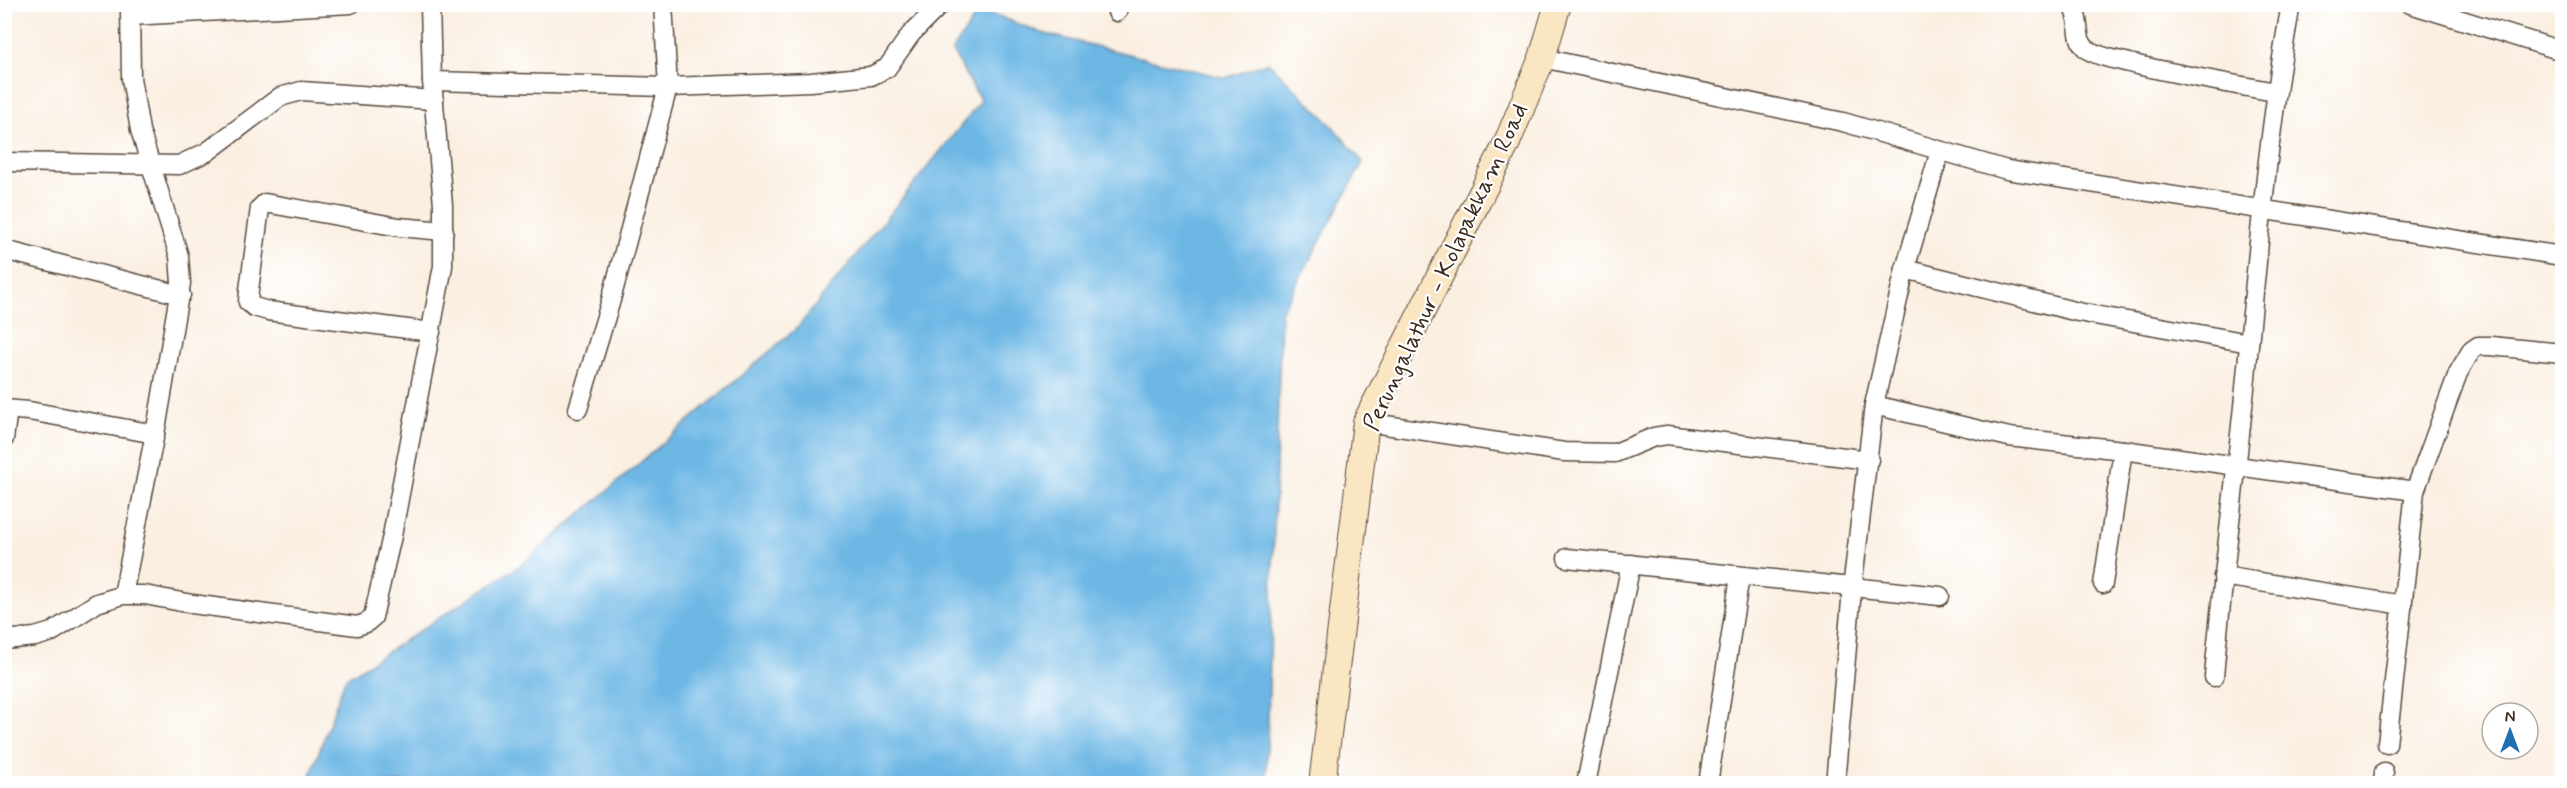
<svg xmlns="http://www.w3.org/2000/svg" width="2567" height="788" viewBox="0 0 2567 788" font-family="Mynerve,sans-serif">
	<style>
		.water { fill: #6db7e5; stroke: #547082; stroke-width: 1.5 }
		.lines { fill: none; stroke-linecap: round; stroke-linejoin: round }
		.minor-casing { stroke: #58483b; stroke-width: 21 }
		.secondary-casing { stroke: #58483b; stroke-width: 28 }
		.minor { stroke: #fff; stroke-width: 18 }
		.secondary { stroke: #fbe6c3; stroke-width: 26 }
		.labels { text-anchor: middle; stroke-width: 4.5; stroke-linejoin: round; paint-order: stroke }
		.street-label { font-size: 24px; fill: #3b2a1e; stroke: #fff }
	</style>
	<rect width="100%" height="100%" fill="#fff"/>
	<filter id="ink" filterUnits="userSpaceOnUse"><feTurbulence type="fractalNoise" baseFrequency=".0167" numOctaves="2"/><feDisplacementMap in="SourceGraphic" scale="12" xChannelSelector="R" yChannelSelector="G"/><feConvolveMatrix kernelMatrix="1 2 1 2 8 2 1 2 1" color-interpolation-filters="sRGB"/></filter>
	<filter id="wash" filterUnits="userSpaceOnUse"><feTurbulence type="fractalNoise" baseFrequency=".008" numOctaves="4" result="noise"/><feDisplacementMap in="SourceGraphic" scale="24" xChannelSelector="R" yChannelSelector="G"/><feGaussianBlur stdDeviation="1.35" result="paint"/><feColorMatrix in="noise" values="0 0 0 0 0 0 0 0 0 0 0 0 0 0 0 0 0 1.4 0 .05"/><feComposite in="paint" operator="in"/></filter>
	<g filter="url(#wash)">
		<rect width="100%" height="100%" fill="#faefe1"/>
		<polygon class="water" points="980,9 1042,33 1226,78 1268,62 1328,121 1363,162 1281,313 1266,783 308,783 345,679 521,565 798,327 981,101 952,51"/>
	</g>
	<g filter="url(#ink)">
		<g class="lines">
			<g class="minor-casing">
				<g id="minor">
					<path d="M2070 4C2083 17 2073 40 2088 50 2101 58 2119 60 2133 64 2180 75 2227 83 2275 92"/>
					<polyline points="2410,4 2562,51"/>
					<polyline points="1117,12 1119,4"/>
					<polyline points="130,16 351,4"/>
					<polyline points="1542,58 1843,122 2007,170 2562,256"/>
					<polyline points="432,81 668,87 811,82 871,76 887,68 911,34 941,4"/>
					<polyline points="4,162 179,165 207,152 280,97 301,91 434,100"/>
					<polyline points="4,250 181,295"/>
					<polyline points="1905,269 2078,312 2249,343"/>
					<polyline points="431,332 268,311 254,307 248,302 249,290 260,208 265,203 399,227 444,231"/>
					<polyline points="1874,405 2009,437 2123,450 2415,491 2458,373 2471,351 2478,346 2491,346 2562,353"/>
					<polyline points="4,409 29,411 155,434"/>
					<polyline points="578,409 611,300 668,87 663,4"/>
					<polyline points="1366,422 1564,452 1615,453 1654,437 1667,435 1869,460"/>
					<polyline points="4,439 8,409"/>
					<polyline points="1567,558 1940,596"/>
					<polyline points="2223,576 2403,605"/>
					<polyline points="2103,584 2123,450"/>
					<polyline points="123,595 158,418 181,283 179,256 140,130 131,78 130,4"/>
					<polyline points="4,640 35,637 52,632 97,603 123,595 145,595 192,604 357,626 366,623 373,617 392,536 443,266 443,205 432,81 430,4"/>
					<path d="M2214 677C2222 580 2235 484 2245 388 2257 260 2268 131 2291 4"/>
					<polyline points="2387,744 2415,491"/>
					<polyline points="1586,784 1631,564"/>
					<polyline points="1708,784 1740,576"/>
					<polyline points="1835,784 1852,589 1874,405 1905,269 1940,151"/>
					<polyline points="2383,784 2384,772"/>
				</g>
			</g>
			<g class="secondary-casing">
				<polyline id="secondary" points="1322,784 1366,422 1506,145 1542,58 1558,4"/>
			</g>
			<use href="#minor" class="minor"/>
			<use href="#secondary" class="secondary"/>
		</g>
	</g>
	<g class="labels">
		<g class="street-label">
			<text transform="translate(1445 267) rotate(-65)" y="8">Perungalathur - Kolapakkam Road</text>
		</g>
	</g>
	<rect width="2567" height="788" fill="none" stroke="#fff" stroke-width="24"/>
	<g transform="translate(2510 731)"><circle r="28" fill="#ffffff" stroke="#b1aaa5" stroke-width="1.5"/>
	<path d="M0-4.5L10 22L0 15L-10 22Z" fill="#1f6fb2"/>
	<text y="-9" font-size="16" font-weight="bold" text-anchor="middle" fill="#3b2a1e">N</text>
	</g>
</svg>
